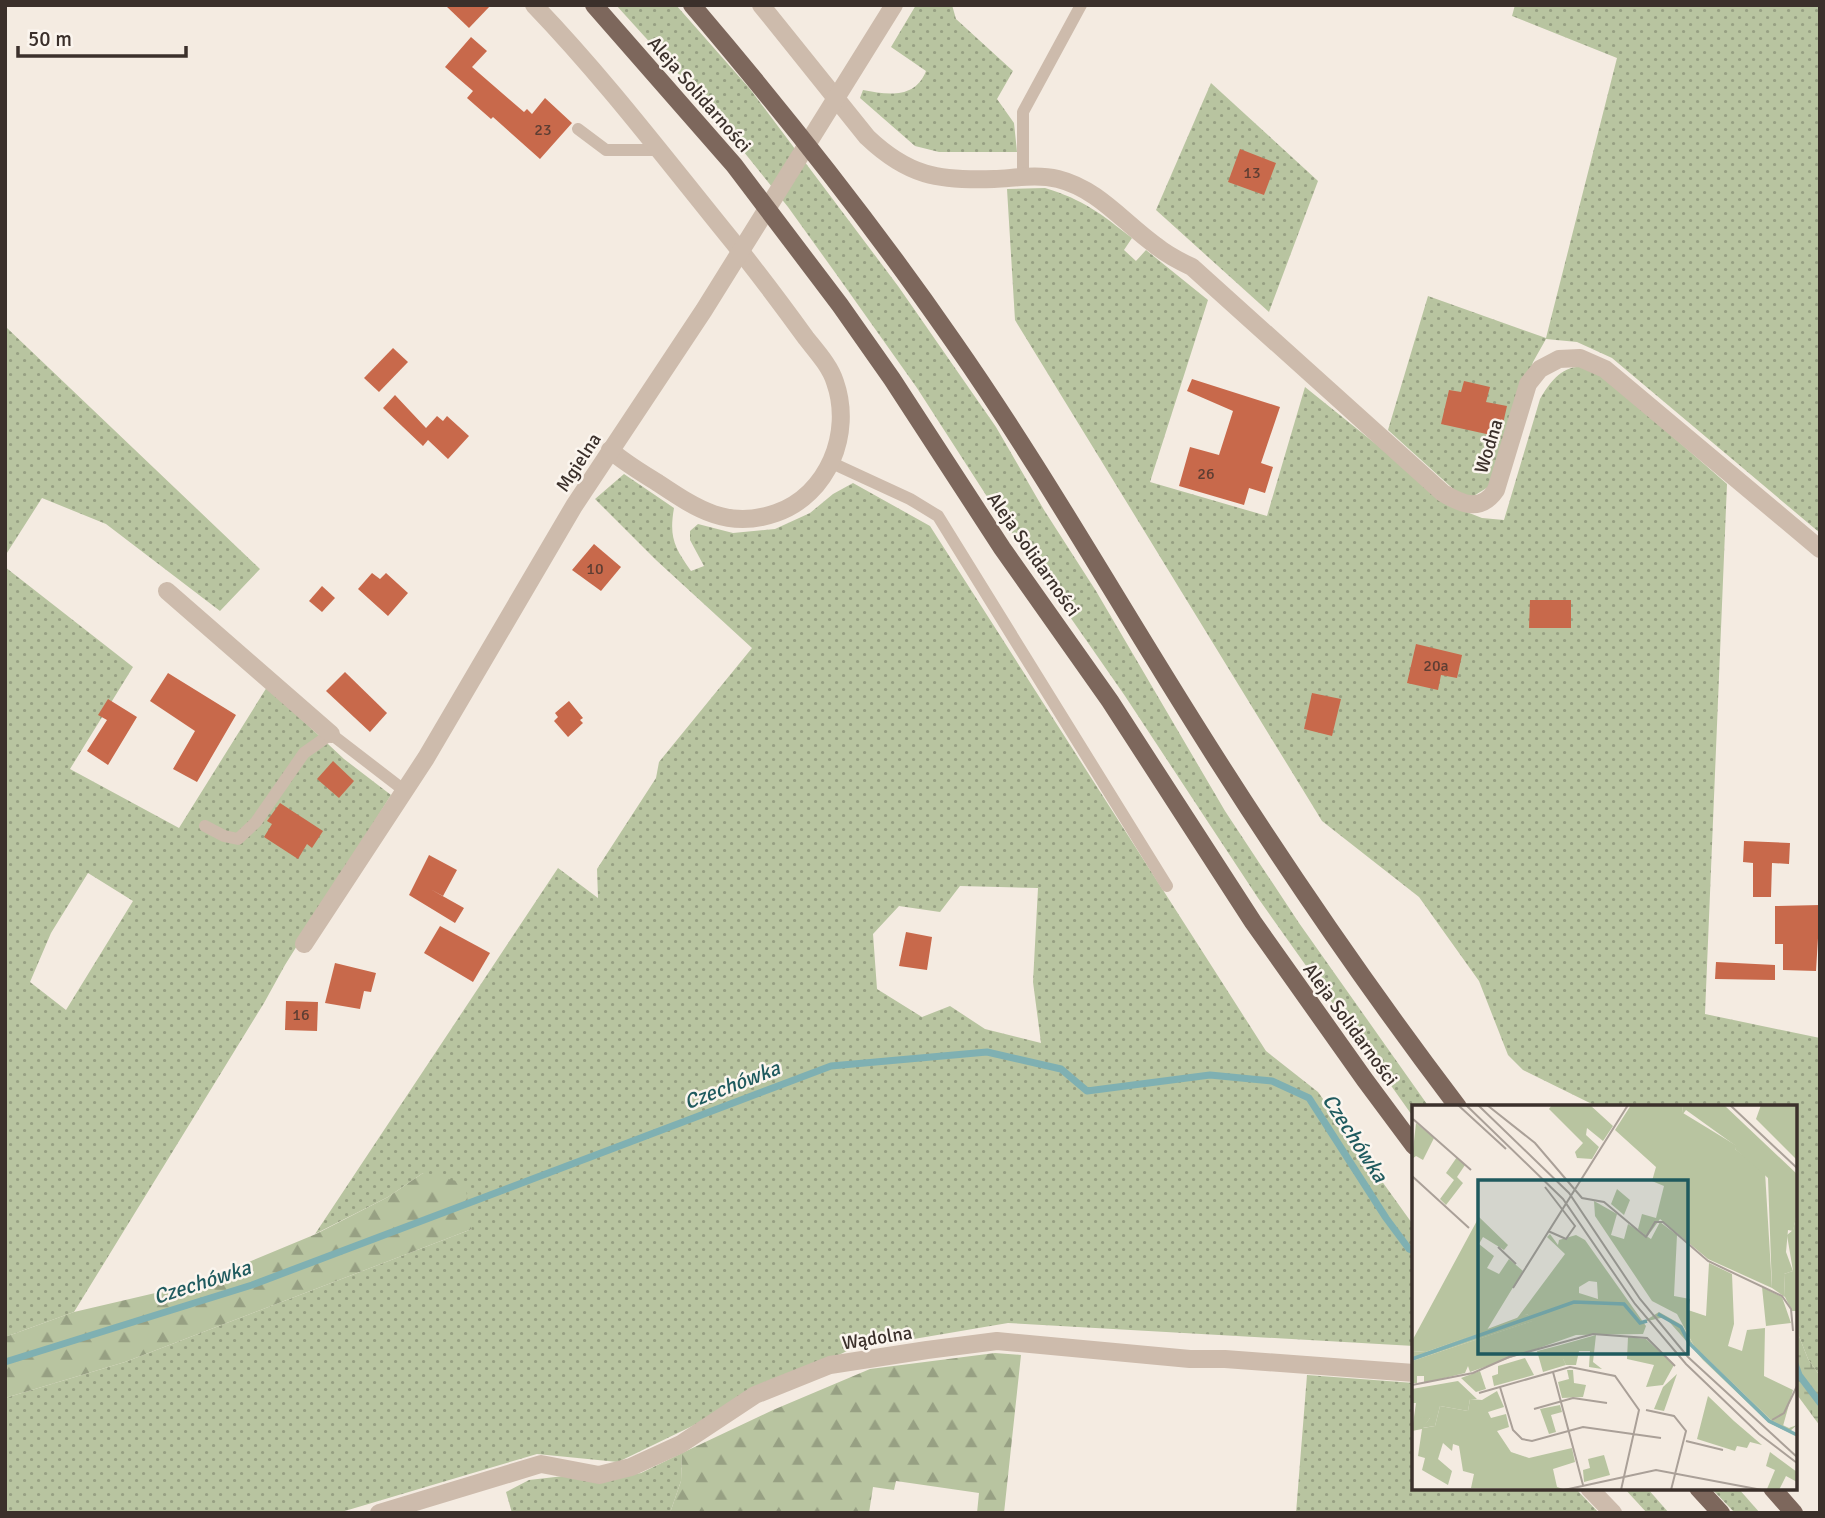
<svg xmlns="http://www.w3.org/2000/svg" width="1825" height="1518" viewBox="0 0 1825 1518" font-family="Signika,sans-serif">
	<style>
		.green { fill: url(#green-dots); fill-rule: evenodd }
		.forest { fill: url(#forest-firs) }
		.wetland { fill: url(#wetland-marsh) }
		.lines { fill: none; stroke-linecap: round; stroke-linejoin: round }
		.stream { stroke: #7fb0b2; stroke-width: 7 }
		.building { fill: #c8694b }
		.lane { stroke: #cdbbac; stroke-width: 12 }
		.street { stroke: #cdbbac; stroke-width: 18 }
		.primary { stroke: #7d675c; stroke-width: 18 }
		.labels { text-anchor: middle; stroke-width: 5; stroke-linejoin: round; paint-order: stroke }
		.number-label { font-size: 16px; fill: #5e3e33 }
		.street-label { font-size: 19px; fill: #3b302b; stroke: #fbf5ee }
		.water-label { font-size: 21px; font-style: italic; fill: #1f5a5e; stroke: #fbf5ee }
		.inset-river { fill: none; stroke: #7fb0b2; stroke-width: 3.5 }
		.inset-road { fill: none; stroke: #aaa098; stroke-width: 2 }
		.view { fill: #1f5a5e; fill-opacity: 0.15; stroke: #1f5a5e; stroke-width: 3.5 }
		.inset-edge { fill: none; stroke: #3b302b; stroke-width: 3.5 }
	</style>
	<defs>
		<pattern id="green-dots" width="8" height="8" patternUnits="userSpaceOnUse" patternTransform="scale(1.75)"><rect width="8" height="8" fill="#b8c4a0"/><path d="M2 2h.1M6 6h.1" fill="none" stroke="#97a083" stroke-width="1.8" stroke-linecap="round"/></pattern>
		<pattern id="forest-firs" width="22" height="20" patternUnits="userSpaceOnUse" patternTransform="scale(1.75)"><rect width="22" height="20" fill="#b8c4a0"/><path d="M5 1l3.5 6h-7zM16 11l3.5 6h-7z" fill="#97a083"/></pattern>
		<pattern id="wetland-marsh" width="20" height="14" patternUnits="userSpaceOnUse" patternTransform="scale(1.75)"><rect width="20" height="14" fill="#b8c4a0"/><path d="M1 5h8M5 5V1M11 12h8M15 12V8" fill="none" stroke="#97a083"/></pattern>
	</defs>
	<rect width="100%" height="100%" fill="#f4ebe1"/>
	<g class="green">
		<polygon points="616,5 676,5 750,89 898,286 996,427 1044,510 1096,591 1225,811 1299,923 1429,1107 1414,1107 1414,1118 1258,898 1125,696 995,509 917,388 834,271 788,207 703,101"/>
		<path d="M916 5H952L956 19 1013 71 997 99 1014 123 1017 152H939L915 146 860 98 863 90C888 95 915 99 926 71L891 47Z"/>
		<polygon points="1515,5 1820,5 1820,533 1612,358 1577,342 1546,339 1533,362 1498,481 1472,497 1461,496 1388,430 1428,296 1546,338 1617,58 1512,16"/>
		<polygon points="1211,83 1318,181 1269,312 1156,210"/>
		<path d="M1045 188C1084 200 1100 213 1132 238L1124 250 1136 261 1146 250 1208 300 1150 482 1267 516 1305 387 1454 507 1482 518 1504 520 1540 399C1549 383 1563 364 1584 367 1590 368 1596 372 1601 374L1727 484 1705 1014 1820 1038V1376L1808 1359 1795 1326V1107H1598L1523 1070 1508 1055 1479 981 1419 897 1322 821 1015 320 1007 189Z"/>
		<polygon points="7,328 260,569 220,611 106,524 42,498 5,556"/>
		<path d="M624 474 674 508C669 537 674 547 691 571L704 566 690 540V531L698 524 733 533 775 529 810 513 833 494 853 483 930 526 1266 1051 1318 1092 1414 1226V1346L1008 1323 849 1350 618 1462 537 1454 338 1513H5V1398L125 1362 472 1229 423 1173 388 1197 315 1234 558 868 598 898 597 869 656 778 659 762 752 648 656 560 595 499ZM960 886 1038 888 1033 982 1041 1043 985 1029 950 1006 922 1017 877 989 873 934 899 906 940 912Z"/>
		<path d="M5 567 133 667 70 769 179 828 267 687 344 759 391 795 285 965 264 1003 74 1312 5 1337ZM88 873 133 901 66 1010 30 982 51 933Z"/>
		<polygon points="1307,1375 1414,1383 1414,1488 1575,1488 1599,1513 1296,1513"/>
		<polygon points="682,1453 681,1481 670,1513 512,1513 506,1492 529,1480 564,1476 602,1480 641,1473"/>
		<polygon points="1624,1488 1647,1488 1669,1513 1647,1513"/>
		<polygon points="1711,1488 1738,1488 1760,1513 1735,1513"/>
	</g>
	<g class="forest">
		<polygon points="423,1173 465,1183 472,1229 125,1362 5,1398 5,1337 74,1312 198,1283 316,1234 388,1197"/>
		<polygon points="995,1353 1021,1355 1004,1513 977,1513 979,1493 896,1481 894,1490 873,1487 869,1513 670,1513 681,1481 682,1453 773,1410 870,1369"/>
	</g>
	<polygon class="wetland" points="1795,1326 1808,1359 1820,1376 1820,1426 1795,1392"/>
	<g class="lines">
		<g class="stream">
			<polyline points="5,1362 252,1285 831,1066 987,1052 1061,1069 1087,1091 1210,1075 1272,1081 1309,1098 1386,1218 1409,1249 1414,1251"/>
			<polyline points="1795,1364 1799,1375 1820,1403"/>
		</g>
	</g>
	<g class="building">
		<polygon points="445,5 491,5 469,28"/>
		<polygon points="471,37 487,51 472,67 524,112 527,109 532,114 545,98 572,123 540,159 493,117 491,119 467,98 473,91 445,67"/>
		<polygon points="1240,149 1276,163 1264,195 1228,182"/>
		<polygon points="393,348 408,362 379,392 364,378"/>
		<polygon points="1192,379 1280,407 1261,463 1273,467 1265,493 1249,488 1244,505 1179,486 1190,447 1219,455 1233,411 1187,391"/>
		<polygon points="1464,381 1490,387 1486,402 1507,406 1500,437 1441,424 1449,390 1461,392"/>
		<polygon points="395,395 426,428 437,416 443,421 447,416 469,436 448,459 428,440 423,446 383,408"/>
		<polygon points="594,544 621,567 601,591 572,570"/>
		<polygon points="372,573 380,579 386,573 408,593 388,616 358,589"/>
		<polygon points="322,586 335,598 322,612 309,601"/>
		<polygon points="1530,600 1571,600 1571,628 1529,628"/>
		<polygon points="1416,644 1462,655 1457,678 1441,675 1438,690 1407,683"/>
		<polygon points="345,672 387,713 370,732 326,691"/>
		<polygon points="168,673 236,715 197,782 173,769 195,731 150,701"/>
		<polygon points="1312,693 1341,699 1332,736 1304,729"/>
		<polygon points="108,699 137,717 108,765 87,751 107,720 98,715"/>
		<polygon points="569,701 583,718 580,720 583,723 568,737 554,721 558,717 555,713"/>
		<polygon points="333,761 354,781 339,798 317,779"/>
		<polygon points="280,803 323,831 312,848 307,844 298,859 264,837 272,824 267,821"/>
		<polygon points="1744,841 1790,843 1789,864 1772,863 1771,897 1753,897 1753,863 1743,862"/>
		<polygon points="429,855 457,870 443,896 430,889 464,908 455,923 409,895"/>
		<polygon points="1820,905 1816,971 1783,970 1783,944 1775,944 1775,906"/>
		<polygon points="440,926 490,953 473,982 424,953"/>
		<polygon points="906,932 932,937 927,970 899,966"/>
		<polygon points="1716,962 1775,965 1775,980 1715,979"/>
		<polygon points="335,963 376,973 371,992 364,991 360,1009 325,1003"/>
		<polygon points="286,1001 318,1002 317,1031 285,1030"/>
	</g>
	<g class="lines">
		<g class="lane">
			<polyline points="578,129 606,150 659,150"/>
			<polyline points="1023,176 1023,112 1081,5"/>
			<polyline points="832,463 910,499 938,516 1167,886"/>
			<polyline points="205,826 224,836 238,839 256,822 304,753 331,734 405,791"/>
		</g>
		<g class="street">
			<path d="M534 5C609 83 674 170 742 253 764 281 785 309 806 338 817 352 830 366 835 382 853 433 828 495 776 513 728 530 697 509 658 483 642 473 625 463 610 450"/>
			<path d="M761 5 867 137C908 176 938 181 994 179 1016 178 1037 174 1058 179 1098 189 1123 222 1155 245 1166 254 1179 261 1192 267L1443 493C1463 505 1481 512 1496 490L1528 384 1540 369 1559 359 1580 358 1605 369 1820 549"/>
			<polyline points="167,591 331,734"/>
			<polyline points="304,944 426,758 574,506 704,310 894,5"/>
			<polyline points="1589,1488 1613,1513"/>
			<polyline points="379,1513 541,1464 599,1475 631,1467 681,1444 755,1395 830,1365 927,1350 997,1341 1190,1359 1225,1359 1414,1373"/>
		</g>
		<g class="primary">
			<polyline points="594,5 734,165 840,305 892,379 1002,548 1110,701 1253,922 1365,1080 1414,1146"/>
			<path d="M692 5C784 113 872 224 953 341 1039 464 1114 596 1194 723 1276 854 1364 983 1458 1107"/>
			<polyline points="1698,1488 1721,1513"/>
			<polyline points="1772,1488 1794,1513"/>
		</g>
	</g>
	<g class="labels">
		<g class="number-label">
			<text x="543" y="135">23</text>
			<text x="1252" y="178">13</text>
			<text x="1206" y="479">26</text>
			<text x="595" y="574">10</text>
			<text x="1436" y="671">20a</text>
			<text x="301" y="1020">16</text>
		</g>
		<g class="street-label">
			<text transform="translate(700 94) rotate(49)" y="7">Aleja Solidarności</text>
			<text transform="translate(1488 446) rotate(-73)" y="7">Wodna</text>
			<text transform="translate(578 462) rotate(-57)" y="7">Mgielna</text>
			<text transform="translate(1034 554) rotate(55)" y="7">Aleja Solidarności</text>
			<text transform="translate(1351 1024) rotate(54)" y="7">Aleja Solidarności</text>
			<text transform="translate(877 1337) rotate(-9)" y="7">Wądolna</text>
		</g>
		<g class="water-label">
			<text transform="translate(732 1085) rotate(-21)" y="7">Czechówka</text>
			<text transform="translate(1355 1138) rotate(57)" y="7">Czechówka</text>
			<text transform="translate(202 1282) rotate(-18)" y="7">Czechówka</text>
		</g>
	</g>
	<g transform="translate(1412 1105)">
		<rect width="385" height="385" fill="#f4ebe1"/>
		<path d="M140 0H178L201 21 191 36 175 23 174 30 187 42 180 54 165 53 163 47 171 38 137 4ZM219 0H270L271 8 325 41 323 44 353 67 360 183 296 154 248 114 235 132 226 124 230 109 244 113 252 81 240 76 244 62 203 25ZM349 0H385V55L344 14ZM4 18 22 33 11 55 4 51 0 54ZM45 52 53 60 45 72 51 78 34 100 28 94 42 75 34 68ZM205 84 218 95 212 110 199 99ZM182 96 205 109 199 130 212 134 216 119 239 134 248 117 265 130 262 191 278 194 276 205 294 211 297 158 320 169 322 219 316 241 330 246 335 225 353 223 352 271 381 285 371 321 358 314 282 241 265 209 240 196 183 111ZM385 108V206H380L373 192 372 169 381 166 375 130 381 125ZM67 112 96 140 92 145 71 132 67 139 82 151 75 163 87 169 97 154 111 166 75 225 14 247 0 246V236ZM138 129 146 140 147 135 164 130 173 135 234 221 231 229 164 230 58 267 56 261 53 268 12 278V271H5V278H0V256L120 216 115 209 103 216 153 149 135 132ZM177 176 185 177 186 194 167 188V182ZM350 182 370 192 379 218 354 221ZM216 232 234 234 262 260 251 280 234 282 242 260 215 254ZM145 241 154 260 131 267 125 246ZM155 265H161L162 278 174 280 171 292 150 293 146 277 157 274ZM68 266 74 284 64 287 49 273ZM265 269 252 306 242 304 251 282ZM85 286 92 302 76 307 79 313 94 309 97 322 85 326 99 347 117 353 160 343 163 357 141 364 145 382 151 384 59 383 62 369 51 366 47 341 41 339 40 346 31 338 26 354 40 366 36 380 10 365 13 353 6 351 10 324 0 326 4 298H9L18 313 11 323 23 321 28 301 56 306 58 294 70 295ZM296 291 322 316 350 340 338 337 335 343 325 341 323 346 285 334ZM148 300 150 307 139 310 144 327 137 329 128 304ZM358 347 385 367V377L374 371 367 385 355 384 363 365 354 361ZM192 350 198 370 172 377 171 365 178 363 176 354Z" fill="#b8c4a0" fill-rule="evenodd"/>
		<path d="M270 0H312L385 69V108L381 126 376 125 374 147 381 166 372 169 373 192 360 183 356 73 323 44 324 41 274 5 271 9ZM115 209 121 216 0 256V246L14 247ZM184 230 181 257 190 264 177 262 178 246H167L164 260H154L151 254 142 252 145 241ZM113 253 122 270 82 281 80 271 86 269V261ZM46 276 65 294H58L56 306 28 301 23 321 10 323 18 313 6 312 9 298H0V284Z" fill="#b8c4a0"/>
		<path d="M247 207 270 220 282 241 358 314 377 323 385 320 378 326 385 331 357 318 291 255 253 212 231 217Z" fill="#b8c4a0"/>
		<path class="inset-river" d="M246 209 269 222 277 238 357 316 385 330M0 254 162 197 212 199 228 218 235 216"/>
		<path class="inset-road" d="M46 0 94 44M54 0 151 94 223 199 274 259 347 329 385 358M66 0 157 88 228 194 276 252 385 352M75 0 123 38 170 93 192 97 234 132 243 117H251L296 156 370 191 379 204 381 226M318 0 385 63M1 14 59 65M0 71 57 123M133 82 163 121 154 134 136 126M86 142 104 159M101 183 216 0M141 267 171 380M0 280 61 268 97 252 181 229 235 233 263 261M88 282 101 325 110 334 120 336 171 322 249 333M67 288 158 262 203 271 227 305 209 385M122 304 161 293 195 298M234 305 262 311 274 326 259 385M360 315 372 308 385 281M274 336 311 345M152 385 244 365 350 385"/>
		<path class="view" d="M66 75H276V249H66Z"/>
		<rect width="385" height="385" class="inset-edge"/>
	</g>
	<rect width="1825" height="1518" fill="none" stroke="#3b302b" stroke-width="14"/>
	<path d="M18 46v10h168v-10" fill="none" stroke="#3b302b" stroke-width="3.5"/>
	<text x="28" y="46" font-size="21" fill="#3b302b" stroke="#fbf5ee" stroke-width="5" paint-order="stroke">50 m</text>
</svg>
